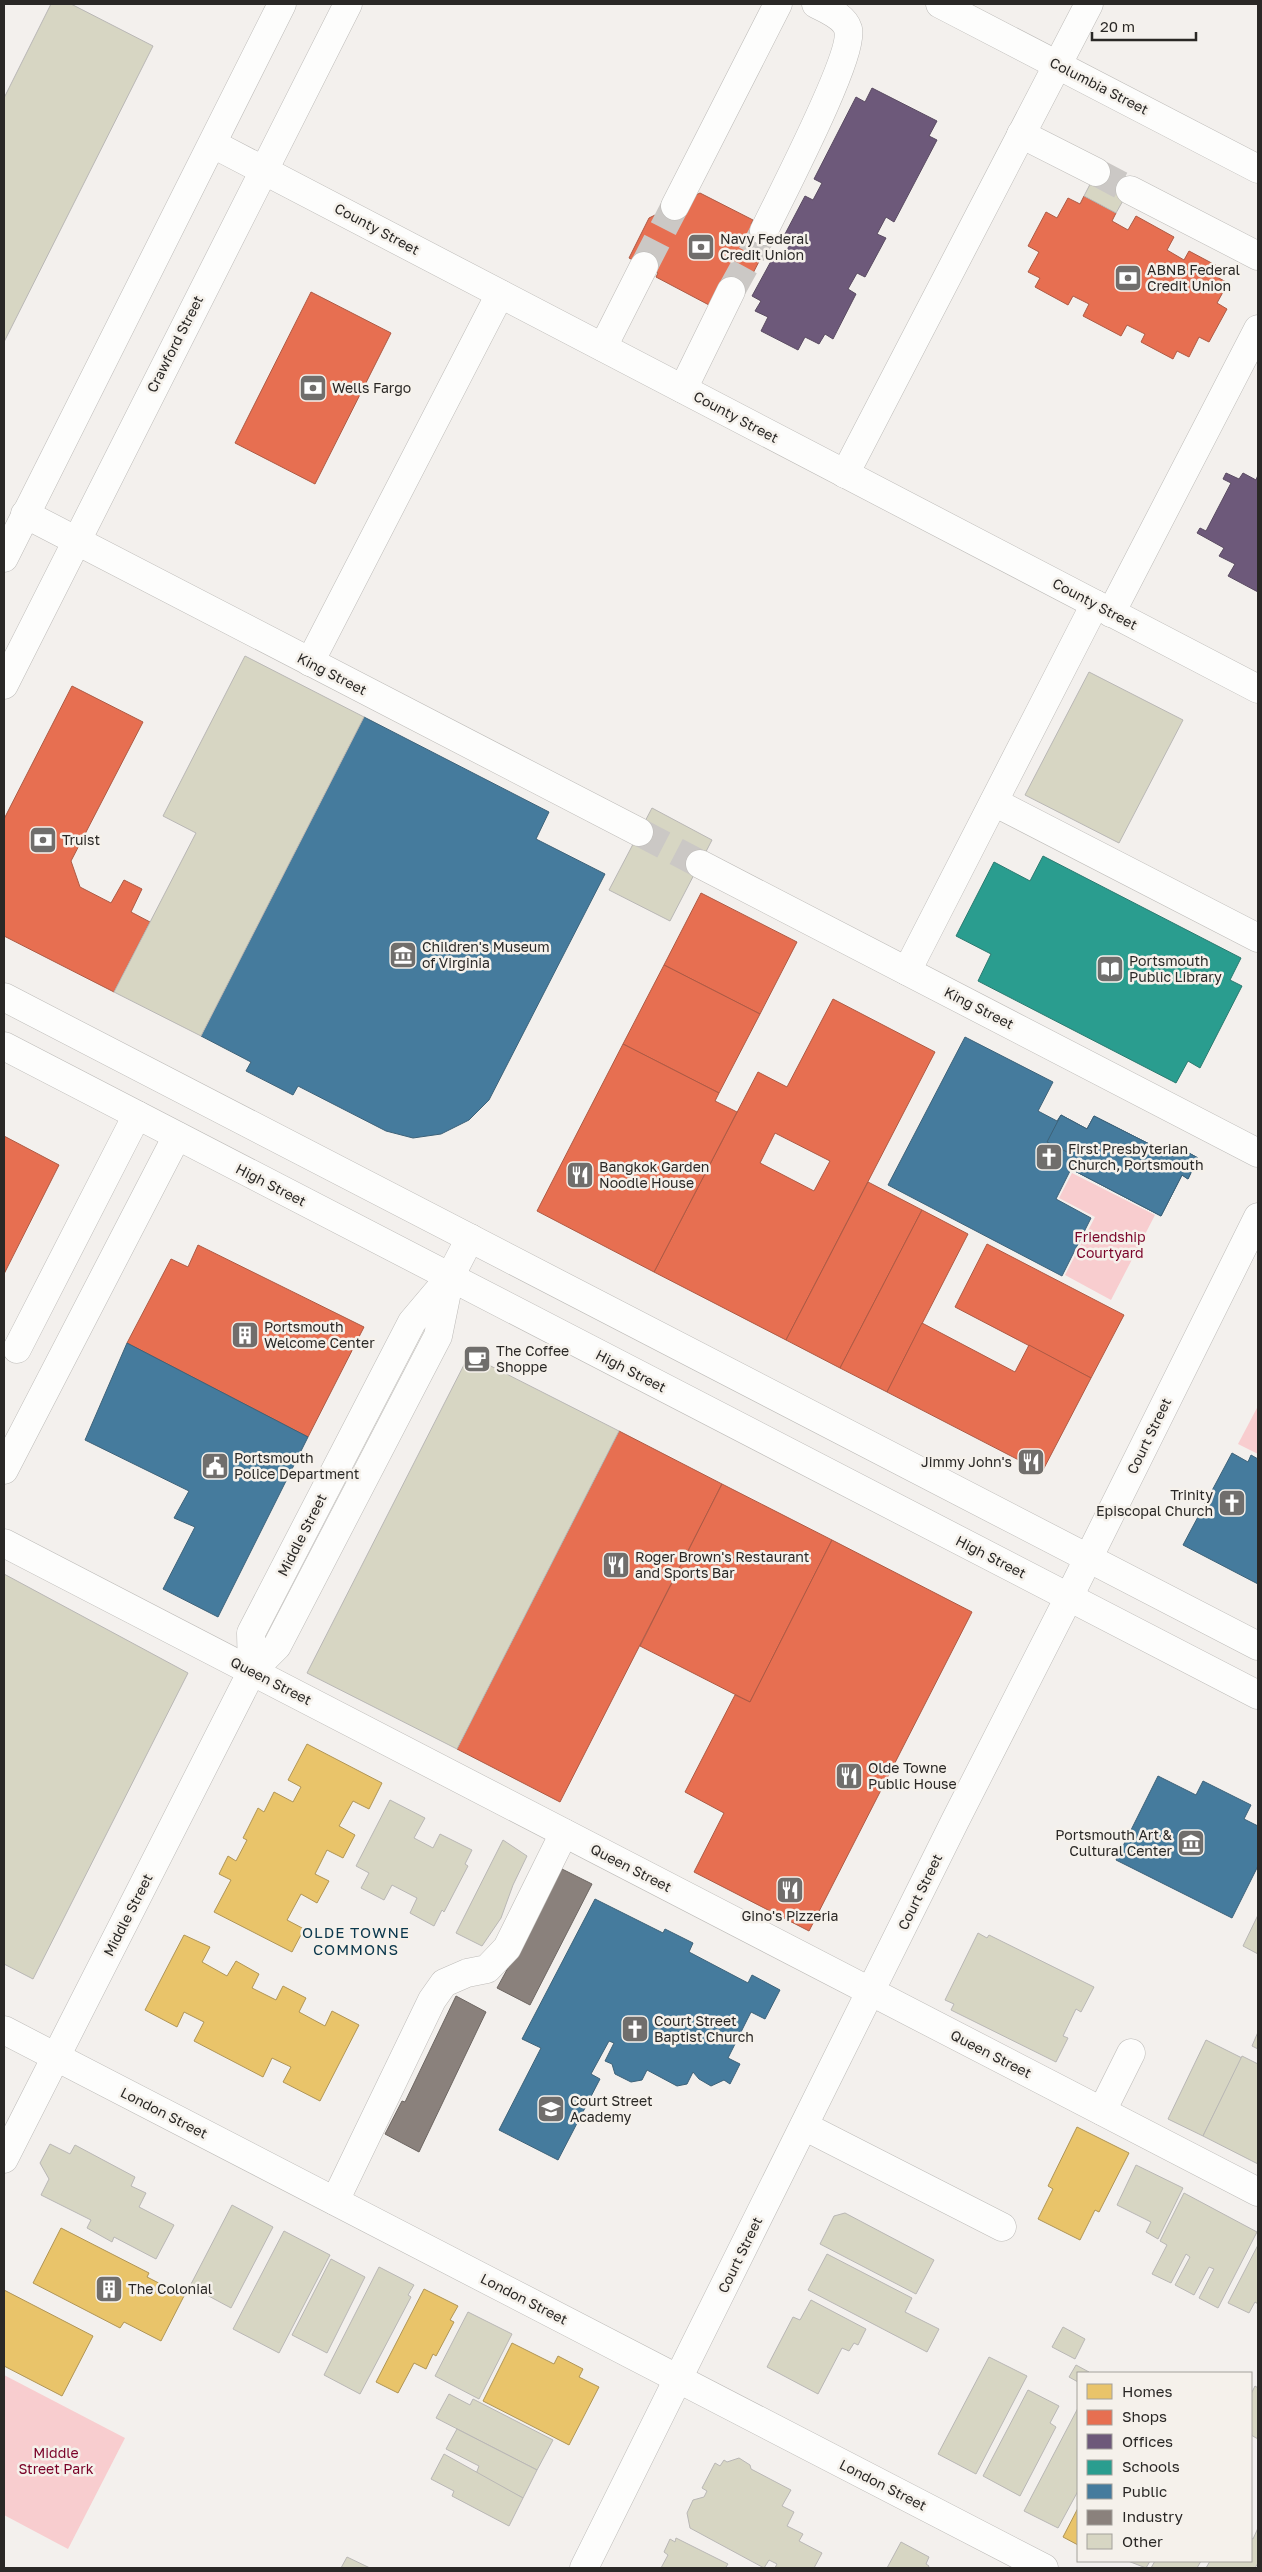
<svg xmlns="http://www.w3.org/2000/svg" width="1262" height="2572" viewBox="0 0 1262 2572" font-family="'Golos Text',sans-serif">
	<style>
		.green { fill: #f8cdcf }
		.homes { fill: #e9c46a; stroke: #b09556 }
		.shops { fill: #e76f51; stroke: #ae5a44; fill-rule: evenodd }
		.offices { fill: #6d597a; stroke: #594a61 }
		.schools { fill: #2a9d8f; stroke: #2a7a70 }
		.public { fill: #457b9d; stroke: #3d6279 }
		.industry { fill: #8a817c; stroke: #6d6662 }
		.building { fill: #d7d6c3; stroke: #b9b7b5 }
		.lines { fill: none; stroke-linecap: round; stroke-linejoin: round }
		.minor-tunnel { stroke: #cbc8c5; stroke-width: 28; stroke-dasharray: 28 14; stroke-linecap: butt }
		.minor-casing { stroke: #bdbbb8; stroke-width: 29 }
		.major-casing { stroke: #bdbbb8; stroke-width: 29 }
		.minor { stroke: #fdfdfc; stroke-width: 28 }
		.major { stroke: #fdfdfc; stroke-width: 28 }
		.labels { text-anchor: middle; stroke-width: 5; stroke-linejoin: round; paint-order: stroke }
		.street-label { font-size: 14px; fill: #2a2826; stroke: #f5f1eb }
		.poi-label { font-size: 14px; fill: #2a2826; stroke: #f5f1eb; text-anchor: start }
		.park-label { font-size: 14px; fill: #7a0329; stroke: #f5f1eb }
		.neighbourhood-label { font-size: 15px; letter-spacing: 1px; fill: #0a374c; stroke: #f5f1eb }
	</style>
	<rect width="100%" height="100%" fill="#f3f0ed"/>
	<g class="green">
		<polygon points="1072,1173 1155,1215 1111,1300 1065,1275 1095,1217 1059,1198"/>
		<polygon points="1258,1406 1258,1454 1238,1444"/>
		<polygon points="4,2375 125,2438 68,2549 4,2515"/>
	</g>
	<g class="homes">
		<polygon points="307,1744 382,1783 369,1809 353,1801 339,1826 355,1835 343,1858 327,1850 315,1874 329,1881 317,1903 301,1894 287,1920 304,1929 292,1952 214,1912 231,1880 219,1874 228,1856 236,1861 247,1840 243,1838 258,1808 264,1812 274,1792 293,1802 301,1787 288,1780"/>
		<polygon points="184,1935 210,1947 202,1962 227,1976 236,1961 259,1974 252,1988 276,2000 283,1986 306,1998 299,2012 325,2026 332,2011 359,2025 320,2101 283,2082 291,2067 272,2058 263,2077 194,2041 204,2022 184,2012 177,2027 145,2010"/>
		<polygon points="1077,2127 1129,2153 1099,2212 1095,2210 1080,2240 1038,2219 1053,2189 1048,2186"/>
		<polygon points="61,2228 149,2273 147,2277 184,2296 161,2341 124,2322 120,2328 33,2283"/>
		<polygon points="424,2289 458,2306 450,2320 454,2322 436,2356 433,2354 426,2369 414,2363 398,2393 376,2382"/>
		<polygon points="4,2290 93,2336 62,2396 4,2366"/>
		<polygon points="512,2343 554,2364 558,2356 583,2369 579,2377 599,2387 569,2445 483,2401"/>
		<polygon points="1078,2508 1078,2545 1063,2537"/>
	</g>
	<g class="shops">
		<polygon points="700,193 753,220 751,224 772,236 748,283 711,301 709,305 656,277 658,273 629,258 649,218"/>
		<polygon points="1084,196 1116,213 1112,221 1128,230 1136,216 1174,237 1167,250 1184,260 1189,251 1221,268 1217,277 1228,283 1217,303 1227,309 1209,342 1199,337 1189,357 1177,351 1173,359 1141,342 1145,334 1127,325 1121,336 1083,316 1089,304 1073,296 1068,305 1035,287 1040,278 1028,272 1039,252 1028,246 1046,212 1057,218 1068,198 1080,204"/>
		<polygon points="311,292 391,333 315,484 235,443"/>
		<polygon points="72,686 143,722 71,861 80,887 111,903 124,880 142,889 131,912 150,922 114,992 4,936 4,819"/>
		<polygon points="701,893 797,942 760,1014 664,965"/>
		<polygon points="664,965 760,1014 719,1093 623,1044"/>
		<path d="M833 999 935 1052 786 1340 654 1272 758 1072 787 1087ZM775 1133 830 1161 814 1191 760 1163Z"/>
		<polygon points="623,1044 719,1093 715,1101 737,1112 654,1272 537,1211"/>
		<polygon points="4,1136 59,1165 4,1274"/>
		<polygon points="868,1182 922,1210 840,1368 786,1340"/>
		<polygon points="922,1210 968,1234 887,1392 840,1368"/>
		<polygon points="987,1244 1124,1315 1091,1378 955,1307"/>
		<polygon points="198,1245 364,1327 308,1437 127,1343 171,1259 188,1267"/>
		<polygon points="922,1323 1015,1372 1029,1345 1091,1378 1042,1472 887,1392"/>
		<polygon points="619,1431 722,1484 560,1802 457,1749"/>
		<polygon points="722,1484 832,1540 750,1702 640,1646"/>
		<polygon points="832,1540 972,1612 809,1931 694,1872 724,1813 685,1792 735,1695 750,1702"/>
	</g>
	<g class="offices">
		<polygon points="872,88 937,121 929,136 937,140 894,222 886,217 877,234 886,238 865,277 857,273 848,289 856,294 833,339 825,334 819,344 805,337 798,350 761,331 768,317 755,311 761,301 752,296 776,252 784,256 793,238 785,234 805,196 813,200 822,183 814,179 856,97 865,102"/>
		<polygon points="1226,473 1239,479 1243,473 1256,480 1258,475 1258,592 1228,576 1235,564 1219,556 1224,548 1197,533 1200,528 1206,531 1231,483 1223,479"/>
	</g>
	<polygon class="schools" points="1043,856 1241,958 1230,980 1242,986 1200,1068 1188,1061 1176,1083 978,981 991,954 956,936 994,862 1030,881"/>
	<g class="public">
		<polygon points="364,717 549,812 536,839 605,874 489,1100 469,1120 441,1134 413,1138 386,1131 298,1086 293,1095 246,1071 251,1062 201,1036"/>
		<polygon points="965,1037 1053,1082 1038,1111 1057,1121 1061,1115 1087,1129 1094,1116 1173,1156 1178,1147 1198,1158 1188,1179 1182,1175 1161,1216 1071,1169 1056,1199 1091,1218 1062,1276 888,1185"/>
		<polygon points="1061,1115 1087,1129 1094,1116 1173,1156 1178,1147 1198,1158 1188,1179 1182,1175 1161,1216 1067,1167 1073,1155 1047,1142"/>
		<polygon points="127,1343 308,1437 218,1617 163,1589 195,1527 174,1518 189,1491 85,1440"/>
		<polygon points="1232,1453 1248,1462 1251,1455 1258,1459 1258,1584 1183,1545"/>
		<polygon points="1158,1776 1196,1795 1203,1781 1251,1805 1244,1819 1258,1826 1258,1866 1232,1918 1116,1860"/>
		<polygon points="595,1899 663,1933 665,1929 693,1943 689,1952 748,1983 752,1975 780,1990 765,2019 751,2012 728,2058 740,2064 730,2084 724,2080 711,2086 699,2079 693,2072 687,2084 677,2086 647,2070 642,2080 631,2082 615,2074 612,2064 605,2061 614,2043 609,2041 591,2074 600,2079 558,2160 499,2130 541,2048 522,2039"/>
	</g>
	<g class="industry">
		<polygon points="562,1869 592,1884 530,2005 497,1988"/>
		<polygon points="456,1996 486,2012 419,2152 385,2134 402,2101 405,2102"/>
	</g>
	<g class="building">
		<polygon points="51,4 71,4 153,46 4,342 4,98"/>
		<polygon points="1101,163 1134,181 1116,213 1084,196"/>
		<polygon points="245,656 364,717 201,1036 114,992 196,833 163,816"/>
		<polygon points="1089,672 1183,720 1119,843 1025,795"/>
		<polygon points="652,808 712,840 670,921 609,890"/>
		<polygon points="469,1355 619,1431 457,1749 307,1673"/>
		<polygon points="4,1574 188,1673 33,1979 4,1964"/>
		<polygon points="390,1800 425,1818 414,1838 433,1848 440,1834 472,1850 465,1864 468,1866 444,1912 442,1910 434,1926 410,1913 417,1898 392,1885 384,1900 361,1888 369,1873 356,1866"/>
		<polygon points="503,1840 527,1856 513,1885 501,1918 482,1946 456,1933"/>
		<polygon points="1258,1915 1258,1954 1243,1946"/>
		<polygon points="978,1933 987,1938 989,1935 1094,1987 1081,2012 1076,2009 1063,2036 1068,2038 1056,2062 951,2010 954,2004 945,2000"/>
		<polygon points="1258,2032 1258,2049 1252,2046"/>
		<polygon points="1206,2040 1242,2058 1203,2136 1168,2119"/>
		<polygon points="1242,2056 1258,2064 1258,2164 1203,2136"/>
		<polygon points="50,2144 70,2154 75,2145 135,2177 131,2186 146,2193 139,2207 174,2225 156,2259 114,2237 112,2242 87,2228 91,2220 41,2195 49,2179 40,2163"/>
		<polygon points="1136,2165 1183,2188 1158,2239 1146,2232 1151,2222 1117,2205"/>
		<polygon points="1184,2193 1257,2232 1218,2308 1199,2298 1214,2269 1209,2267 1194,2295 1175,2285 1190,2257 1186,2254 1171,2283 1152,2274 1167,2245 1160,2241"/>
		<polygon points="232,2205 273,2227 231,2308 190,2286"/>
		<polygon points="845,2213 934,2260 916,2294 820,2244 834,2216"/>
		<polygon points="284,2231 330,2255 279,2353 233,2329"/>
		<polygon points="1258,2245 1258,2304 1255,2302 1249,2313 1228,2303"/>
		<polygon points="827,2254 912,2298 905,2312 939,2329 927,2352 808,2290"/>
		<polygon points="331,2259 365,2277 327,2353 292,2335"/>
		<polygon points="379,2267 414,2285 408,2295 411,2297 360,2394 324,2375"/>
		<polygon points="811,2300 866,2329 858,2345 854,2343 849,2351 842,2348 818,2394 767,2367 793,2317 800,2320"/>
		<polygon points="468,2312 512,2334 479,2399 435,2376"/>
		<polygon points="1063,2327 1085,2339 1075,2359 1052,2347"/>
		<polygon points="989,2357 1027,2376 976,2474 938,2454"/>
		<polygon points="1076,2365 1089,2372 1078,2373 1078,2382 1069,2377"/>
		<polygon points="1255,2386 1258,2388 1258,2439 1251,2435 1251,2394"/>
		<polygon points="1028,2390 1059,2406 1050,2423 1056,2427 1020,2496 983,2476"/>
		<polygon points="449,2394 470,2405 473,2399 553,2440 537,2470 436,2418"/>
		<polygon points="1078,2408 1078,2491 1058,2528 1024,2511"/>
		<polygon points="457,2429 537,2470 523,2498 476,2474 479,2466 446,2449"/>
		<polygon points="444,2454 523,2498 509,2526 452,2496 454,2491 431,2479"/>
		<polygon points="739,2458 750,2465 751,2469 791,2490 782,2506 794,2512 787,2526 803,2534 799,2541 822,2553 814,2568 775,2568 777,2564 769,2560 764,2568 690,2528 687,2513 693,2500 704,2497 707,2491 702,2488 715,2463 720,2466 724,2460 727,2462"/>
		<polygon points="1258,2528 1258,2563 1255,2568 1206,2568 1210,2561 1251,2561 1251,2538 1253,2539"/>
		<polygon points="676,2538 728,2564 726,2567 727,2568 661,2568 668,2555 664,2552 670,2539 675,2542"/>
		<polygon points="901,2542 929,2557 926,2564 929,2566 928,2568 887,2568"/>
		<polygon points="347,2557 370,2568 341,2568"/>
		<polygon points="1128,2561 1150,2561 1146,2568"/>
		<polygon points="1155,2561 1201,2561 1197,2568 1151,2568"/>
	</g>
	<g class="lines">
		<g class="minor-tunnel">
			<polyline points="1096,172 1130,190"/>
			<polyline points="644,266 675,206"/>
			<polyline points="731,291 764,231"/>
			<polyline points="639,832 700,864"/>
		</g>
		<g class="minor-casing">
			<g id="minor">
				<polyline points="940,4 1258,169"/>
				<polyline points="1021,134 1096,172"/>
				<polyline points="213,144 1258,689"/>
				<polyline points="1130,190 1258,256"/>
				<polyline points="675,206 778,4"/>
				<path d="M764 231C779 199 855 55 848 29 844 16 827 10 816 4"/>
				<polyline points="603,347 644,266"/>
				<polyline points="683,389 731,291"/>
				<polyline points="845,474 1089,4"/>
				<polyline points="25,514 639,832"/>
				<polyline points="1111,613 1258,329"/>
				<polyline points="310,662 500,294"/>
				<polyline points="994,802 1258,938"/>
				<polyline points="700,864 1258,1153"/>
				<polyline points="907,971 1095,604"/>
				<polyline points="17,1349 137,1115"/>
				<polyline points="4,1470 177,1136"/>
				<polyline points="4,1543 1258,2192"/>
				<polyline points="252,1671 251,1633 412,1322 450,1277 470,1238"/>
				<polyline points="4,2030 1044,2568"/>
				<polyline points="1102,2111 1131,2053"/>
				<polyline points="804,2126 1002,2227"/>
				<polyline points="4,2159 252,1671 277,1646 438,1336 450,1277"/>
				<polyline points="335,2201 432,2000 444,1983 467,1973 487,1969 507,1948 564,1833"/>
				<polyline points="584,2568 955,1821 1069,1597"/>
			</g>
		</g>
		<g class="major-casing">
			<g id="major">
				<polyline points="4,558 282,4"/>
				<polyline points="4,685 348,4"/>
				<polyline points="4,997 1258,1646"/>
				<polyline points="4,1046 1258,1695"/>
				<polyline points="1069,1597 1258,1217"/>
			</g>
		</g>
		<use href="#minor" class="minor"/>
		<use href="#major" class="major"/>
	</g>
	<defs>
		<g id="bank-square" transform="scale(1.4375)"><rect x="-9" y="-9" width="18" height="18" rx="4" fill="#706e6c" stroke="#f5f1eb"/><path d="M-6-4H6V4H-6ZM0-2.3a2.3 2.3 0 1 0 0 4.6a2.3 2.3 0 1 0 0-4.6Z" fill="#fff"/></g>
		<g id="museum-square" transform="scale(1.4375)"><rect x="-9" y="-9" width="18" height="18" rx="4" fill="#706e6c" stroke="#f5f1eb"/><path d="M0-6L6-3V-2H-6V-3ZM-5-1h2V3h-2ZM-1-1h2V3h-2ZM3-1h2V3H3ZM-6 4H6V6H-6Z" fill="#fff"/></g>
		<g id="library-square" transform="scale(1.4375)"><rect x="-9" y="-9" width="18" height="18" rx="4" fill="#706e6c" stroke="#f5f1eb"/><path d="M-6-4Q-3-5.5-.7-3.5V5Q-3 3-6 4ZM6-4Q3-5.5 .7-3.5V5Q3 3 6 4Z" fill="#fff"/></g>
		<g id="church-square" transform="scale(1.4375)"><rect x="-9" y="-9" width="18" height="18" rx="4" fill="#706e6c" stroke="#f5f1eb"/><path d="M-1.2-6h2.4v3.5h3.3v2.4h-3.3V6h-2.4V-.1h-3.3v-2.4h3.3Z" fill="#fff"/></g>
		<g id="restaurant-square" transform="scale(1.4375)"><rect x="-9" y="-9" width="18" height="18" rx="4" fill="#706e6c" stroke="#f5f1eb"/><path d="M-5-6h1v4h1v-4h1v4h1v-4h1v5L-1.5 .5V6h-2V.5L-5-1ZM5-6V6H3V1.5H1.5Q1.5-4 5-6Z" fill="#fff"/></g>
		<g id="building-square" transform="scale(1.4375)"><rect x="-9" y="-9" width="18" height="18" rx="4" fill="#706e6c" stroke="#f5f1eb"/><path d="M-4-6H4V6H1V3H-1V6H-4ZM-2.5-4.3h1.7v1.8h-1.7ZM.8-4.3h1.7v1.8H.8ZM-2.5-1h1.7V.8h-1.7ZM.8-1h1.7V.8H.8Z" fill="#fff"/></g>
		<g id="cafe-square" transform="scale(1.4375)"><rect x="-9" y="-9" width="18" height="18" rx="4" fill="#706e6c" stroke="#f5f1eb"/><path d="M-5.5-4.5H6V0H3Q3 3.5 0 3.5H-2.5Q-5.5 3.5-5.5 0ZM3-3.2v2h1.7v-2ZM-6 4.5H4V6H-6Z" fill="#fff"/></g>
		<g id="civic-square" transform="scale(1.4375)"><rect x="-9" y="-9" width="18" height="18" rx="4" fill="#706e6c" stroke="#f5f1eb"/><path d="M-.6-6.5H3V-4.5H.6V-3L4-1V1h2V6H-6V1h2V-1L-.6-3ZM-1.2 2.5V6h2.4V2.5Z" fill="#fff"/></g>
		<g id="school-square" transform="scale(1.4375)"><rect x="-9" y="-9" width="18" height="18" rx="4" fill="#706e6c" stroke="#f5f1eb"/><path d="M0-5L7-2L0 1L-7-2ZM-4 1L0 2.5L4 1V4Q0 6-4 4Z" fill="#fff"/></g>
	</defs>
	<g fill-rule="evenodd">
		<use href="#bank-square" x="701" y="247"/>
		<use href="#bank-square" x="1128" y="278"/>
		<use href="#bank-square" x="313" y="388"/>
		<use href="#bank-square" x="43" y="840"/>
		<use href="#museum-square" x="403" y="955"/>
		<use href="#library-square" x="1110" y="969"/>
		<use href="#church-square" x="1049" y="1157"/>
		<use href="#restaurant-square" x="580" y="1175"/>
		<use href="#building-square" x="245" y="1335"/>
		<use href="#cafe-square" x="477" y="1359"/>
		<use href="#restaurant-square" x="1031" y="1462"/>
		<use href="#civic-square" x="215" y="1466"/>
		<use href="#church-square" x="1232" y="1503"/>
		<use href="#restaurant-square" x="616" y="1565"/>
		<use href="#restaurant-square" x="849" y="1776"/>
		<use href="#museum-square" x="1191" y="1843"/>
		<use href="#restaurant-square" x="790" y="1890"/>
		<use href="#church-square" x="635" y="2029"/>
		<use href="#school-square" x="551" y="2109"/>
		<use href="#building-square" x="109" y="2289"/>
	</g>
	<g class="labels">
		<g class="street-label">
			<text transform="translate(1099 86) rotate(27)" y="5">Columbia Street</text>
			<text transform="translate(377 229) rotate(28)" y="5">County Street</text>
			<text transform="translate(175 344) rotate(-63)" y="5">Crawford Street</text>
			<text transform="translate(736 417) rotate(28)" y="5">County Street</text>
			<text transform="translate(1095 604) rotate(28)" y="5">County Street</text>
			<text transform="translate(332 674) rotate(27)" y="5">King Street</text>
			<text transform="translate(979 1008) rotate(27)" y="5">King Street</text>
			<text transform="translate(271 1185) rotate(27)" y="5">High Street</text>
			<text transform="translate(631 1371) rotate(27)" y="5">High Street</text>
			<text transform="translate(1149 1436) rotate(-64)" y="5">Court Street</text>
			<text transform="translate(302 1535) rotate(-63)" y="5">Middle Street</text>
			<text transform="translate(991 1557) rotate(27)" y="5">High Street</text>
			<text transform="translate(271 1681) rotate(27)" y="5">Queen Street</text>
			<text transform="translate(631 1868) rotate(27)" y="5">Queen Street</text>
			<text transform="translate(920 1892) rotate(-64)" y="5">Court Street</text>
			<text transform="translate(128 1915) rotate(-63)" y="5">Middle Street</text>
			<text transform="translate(991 2054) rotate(27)" y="5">Queen Street</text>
			<text transform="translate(164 2113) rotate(27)" y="5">London Street</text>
			<text transform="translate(740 2255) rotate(-64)" y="5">Court Street</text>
			<text transform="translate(524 2299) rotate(27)" y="5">London Street</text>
			<text transform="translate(883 2485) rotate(27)" y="5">London Street</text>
		</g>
		<g class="poi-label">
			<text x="720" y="244">Navy Federal<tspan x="720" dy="16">Credit Union</tspan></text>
			<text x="1147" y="275">ABNB Federal<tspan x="1147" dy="16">Credit Union</tspan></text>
			<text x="332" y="393">Wells Fargo</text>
			<text x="62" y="845">Truist</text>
			<text x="422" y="952">Children's Museum<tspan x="422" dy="16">of Virginia</tspan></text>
			<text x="1129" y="966">Portsmouth<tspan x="1129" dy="16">Public Library</tspan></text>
			<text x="1068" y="1154">First Presbyterian<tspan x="1068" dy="16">Church, Portsmouth</tspan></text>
			<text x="599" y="1172">Bangkok Garden<tspan x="599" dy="16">Noodle House</tspan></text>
			<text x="264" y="1332">Portsmouth<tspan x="264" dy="16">Welcome Center</tspan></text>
			<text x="496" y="1356">The Coffee<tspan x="496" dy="16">Shoppe</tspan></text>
			<text x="234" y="1463">Portsmouth<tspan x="234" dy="16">Police Department</tspan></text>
			<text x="1012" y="1467" text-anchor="end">Jimmy John's</text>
			<text x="1213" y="1500" text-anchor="end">Trinity<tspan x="1213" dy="16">Episcopal Church</tspan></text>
			<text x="635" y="1562">Roger Brown's Restaurant<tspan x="635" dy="16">and Sports Bar</tspan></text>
			<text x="868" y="1773">Olde Towne<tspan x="868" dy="16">Public House</tspan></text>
			<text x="1172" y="1840" text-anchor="end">Portsmouth Art &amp;<tspan x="1172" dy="16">Cultural Center</tspan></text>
			<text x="790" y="1921" text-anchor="middle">Gino's Pizzeria</text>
			<text x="654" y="2026">Court Street<tspan x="654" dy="16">Baptist Church</tspan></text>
			<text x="570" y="2106">Court Street<tspan x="570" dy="16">Academy</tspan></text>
			<text x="128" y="2294">The Colonial</text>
		</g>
		<g class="park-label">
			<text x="1110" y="1242">Friendship<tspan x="1110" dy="16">Courtyard</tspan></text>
			<text x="56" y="2458">Middle<tspan x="56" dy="16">Street Park</tspan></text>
		</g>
		<g class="neighbourhood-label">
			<text x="356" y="1938">OLDE TOWNE<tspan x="356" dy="17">COMMONS</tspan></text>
		</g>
	</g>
	<rect width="1262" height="2572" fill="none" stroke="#2a2826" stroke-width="10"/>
	<rect x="1077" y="2372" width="175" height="190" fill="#f5f1eb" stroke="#a4a19c"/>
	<rect x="1087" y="2384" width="25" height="15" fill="#e9c46a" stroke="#a4a19c"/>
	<text x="1122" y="2397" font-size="15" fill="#2a2826">Homes</text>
	<rect x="1087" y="2410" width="25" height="15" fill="#e76f51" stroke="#a4a19c"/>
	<text x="1122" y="2422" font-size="15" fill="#2a2826">Shops</text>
	<rect x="1087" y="2434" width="25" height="15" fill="#6d597a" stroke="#a4a19c"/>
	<text x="1122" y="2447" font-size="15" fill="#2a2826">Offices</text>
	<rect x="1087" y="2460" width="25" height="15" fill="#2a9d8f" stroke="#a4a19c"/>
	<text x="1122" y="2472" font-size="15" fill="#2a2826">Schools</text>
	<rect x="1087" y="2484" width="25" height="15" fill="#457b9d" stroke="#a4a19c"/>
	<text x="1122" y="2497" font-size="15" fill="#2a2826">Public</text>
	<rect x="1087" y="2510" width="25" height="15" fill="#8a817c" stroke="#a4a19c"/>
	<text x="1122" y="2522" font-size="15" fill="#2a2826">Industry</text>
	<rect x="1087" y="2534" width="25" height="15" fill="#d7d6c3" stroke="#a4a19c"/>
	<text x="1122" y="2547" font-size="15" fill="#2a2826">Other</text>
	<path d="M1092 32v8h104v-8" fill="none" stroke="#2a2826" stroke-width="2.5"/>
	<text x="1100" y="32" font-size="15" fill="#2a2826" stroke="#f5f1eb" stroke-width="4" paint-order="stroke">20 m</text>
</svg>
